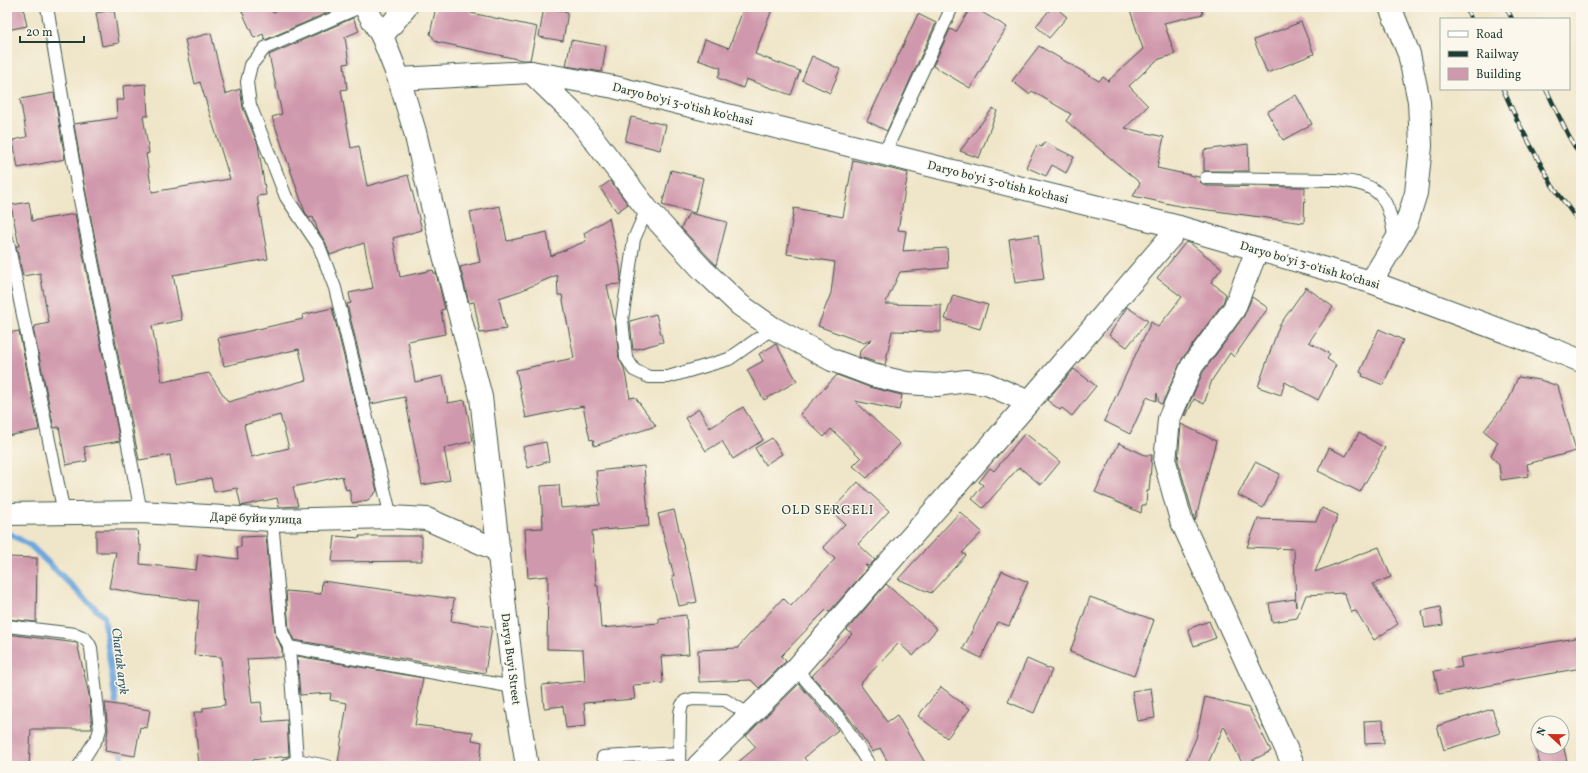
<svg xmlns="http://www.w3.org/2000/svg" width="1588" height="773" viewBox="0 0 1588 773" font-family="Vollkorn,serif">
	<style>
		.lines { fill: none; stroke-linecap: round; stroke-linejoin: round }
		.stream { stroke: #6ea8de; stroke-width: 6 }
		.building { fill: #d098ac; fill-rule: evenodd }
		.service-casing { stroke: #3e564a; stroke-width: 14 }
		.minor-casing { stroke: #3e564a; stroke-width: 24 }
		.tertiary-casing { stroke: #3e564a; stroke-width: 24 }
		.service { stroke: #fff; stroke-width: 12 }
		.minor { stroke: #fff; stroke-width: 22 }
		.tertiary { stroke: #fff; stroke-width: 22 }
		.rail-casing { stroke: #1f3d34; stroke-width: 4.5 }
		.rail { stroke: #fbf7ec; stroke-width: 3; stroke-dasharray: 9; stroke-linecap: butt }
		.labels { text-anchor: middle; stroke-width: 3; stroke-linejoin: round; paint-order: stroke }
		.street-label { font-size: 12px; fill: #1f3d34; stroke: #fbf7ec }
		.neighbourhood-label { font-size: 13px; letter-spacing: 1px; fill: #1f3d34; stroke: #fbf7ec }
		.water-label { font-size: 13px; font-style: italic; fill: #375d67; stroke: #fbf7ec }
	</style>
	<rect width="100%" height="100%" fill="#fbf7ec"/>
	<filter id="ink" filterUnits="userSpaceOnUse"><feTurbulence type="fractalNoise" baseFrequency=".025" numOctaves="2"/><feDisplacementMap in="SourceGraphic" scale="8" xChannelSelector="R" yChannelSelector="G"/><feConvolveMatrix kernelMatrix="1 2 1 2 8 2 1 2 1" color-interpolation-filters="sRGB"/></filter>
	<filter id="wash" filterUnits="userSpaceOnUse"><feTurbulence type="fractalNoise" baseFrequency=".012" numOctaves="4" result="noise"/><feDisplacementMap in="SourceGraphic" scale="16" xChannelSelector="R" yChannelSelector="G"/><feGaussianBlur stdDeviation="0.9" result="paint"/><feColorMatrix in="noise" values="0 0 0 0 0 0 0 0 0 0 0 0 0 0 0 0 0 1.4 0 .05"/><feComposite in="paint" operator="in"/></filter>
	<g filter="url(#wash)">
		<rect width="100%" height="100%" fill="#efe5c8"/>
		<g class="lines">
			<g class="stream">
				<polyline points="7,532 31,546 104,617 117,713"/>
				<polyline points="121,746 123,766"/>
			</g>
		</g>
		<g id="blocks">
			<g class="building">
				<polygon points="7,7 23,7 27,26 7,30"/>
				<polygon points="240,7 270,7 273,13 286,7 334,7 336,9 265,40 263,34 254,38"/>
				<polygon points="436,7 472,7 471,13 537,27 530,60 522,60 437,42 430,34"/>
				<polygon points="544,7 568,12 563,41 539,37"/>
				<polygon points="744,7 773,7 755,54 800,71 791,95 746,79 743,88 718,78 721,68 698,60 705,39 729,48"/>
				<polygon points="971,7 973,7 1007,27 970,88 933,66 950,29 956,32"/>
				<polygon points="1052,7 1055,7 1067,17 1049,38 1036,26"/>
				<polygon points="1129,7 1202,7 1203,14 1164,23 1175,54 1157,60 1129,86 1148,106 1125,128 1164,137 1157,168 1199,177 1200,182 1206,186 1305,187 1304,223 1179,206 1133,196 1140,183 1066,121 1071,114 1032,91 1029,94 1012,81 1039,46 1099,81 1103,77 1108,81 1143,49"/>
				<polygon points="114,10 119,43 102,46 96,13"/>
				<polygon points="918,14 936,23 887,131 867,121"/>
				<polygon points="353,18 359,31 345,37 349,63 344,64 347,89 341,90 351,148 359,146 367,186 408,175 422,230 393,238 400,277 433,270 434,273 436,273 445,309 441,310 445,334 408,341 415,382 443,376 448,403 465,400 473,441 444,448 450,480 422,485 405,397 371,404 347,304 351,303 349,293 373,288 364,243 330,255 326,243 318,231 313,217 309,218 305,212 272,117 282,114 269,55"/>
				<polygon points="1301,22 1314,54 1267,73 1254,40"/>
				<path d="M211 33 225 94 240 89 243 108 258 145 266 195 257 196 268 259 173 275 182 320 152 326 162 382 209 373 228 402 306 380 299 349 224 366 218 338 303 319 302 315 332 308 377 491 368 500 352 503 349 489 346 490 342 476 293 487 298 506 279 507 277 498 241 506 237 488 214 492 211 478 175 484 170 455 139 460 83 178 74 124 117 118 116 100H124L123 86 146 84 148 116H143L149 153 146 154 152 192 230 179 200 82 195 84 185 40ZM280 415 289 448 251 457 244 425Z"/>
				<polygon points="571,40 606,46 602,72 566,66"/>
				<polygon points="812,56 840,69 830,93 802,80"/>
				<polygon points="54,93 65,159 18,168 13,140 27,137 20,99"/>
				<polygon points="1296,95 1312,124 1283,140 1267,112"/>
				<polygon points="993,108 997,111 979,158 960,151"/>
				<polygon points="631,117 666,125 660,150 625,141"/>
				<polygon points="1044,142 1074,157 1066,173 1052,165 1046,176 1026,167 1037,145 1042,147"/>
				<polygon points="1248,144 1249,171 1204,171 1204,150"/>
				<polygon points="853,160 908,173 898,230 906,231 903,251 947,248 948,268 900,272 885,304 941,305 941,332 892,331 885,365 859,357 860,351 872,339 864,343 818,326 831,293 835,262 787,254 794,208 843,217"/>
				<polygon points="671,170 703,178 695,213 662,205"/>
				<polygon points="610,181 628,204 617,212 600,188"/>
				<polygon points="29,202 32,221 75,214 120,441 84,447 87,461 66,465 59,427 54,428 33,328 35,328 35,326 49,323 40,273 23,276 16,246 19,246 11,205"/>
				<polygon points="500,206 507,241 547,232 551,256 586,241 584,233 609,218 620,267 621,278 620,284 607,285 615,323 619,358 624,368 630,398 635,397 656,426 594,446 593,439 590,440 583,406 526,418 516,370 574,358 562,295 558,295 557,275 520,291 499,298 506,329 480,333 474,302 469,303 460,267 480,262 470,212"/>
				<polygon points="689,213 727,222 716,265 681,228"/>
				<polygon points="1038,235 1044,279 1015,283 1009,239"/>
				<polygon points="1186,242 1191,244 1222,268 1211,282 1226,294 1223,303 1182,359 1162,404 1159,403 1157,393 1156,401 1147,397 1130,434 1104,421 1151,322 1158,327 1182,297 1157,278"/>
				<polygon points="1306,287 1333,307 1309,342 1330,354 1327,359 1336,365 1318,400 1285,382 1281,395 1258,387 1279,326"/>
				<polygon points="953,295 988,305 980,329 945,319"/>
				<polygon points="1252,297 1268,308 1234,357 1230,353 1212,380 1204,404 1194,399 1186,416 1184,415 1203,372 1244,316"/>
				<polygon points="1127,307 1148,321 1127,347 1109,335"/>
				<polygon points="656,314 663,342 633,350 630,321"/>
				<polygon points="1379,329 1403,340 1383,385 1362,376 1363,374 1360,372"/>
				<polygon points="19,331 39,430 7,436 7,333"/>
				<polygon points="776,344 797,381 764,400 747,370 763,361 759,354"/>
				<polygon points="1074,369 1096,386 1072,416 1062,408 1060,410 1047,400"/>
				<polygon points="837,375 869,387 902,395 899,410 855,401 900,444 867,478 853,466 861,458 831,429 824,437 800,414"/>
				<polygon points="1518,377 1540,380 1558,386 1576,451 1527,464 1529,476 1501,480 1499,465 1491,455 1498,442 1484,431 1509,399"/>
				<polygon points="743,407 763,440 733,459 722,441 706,451 685,418 699,409 710,428"/>
				<polygon points="1181,424 1216,441 1195,521 1178,461"/>
				<polygon points="1025,433 1060,462 1041,485 1019,467 983,508 972,499 983,485 979,482 990,468 994,471"/>
				<polygon points="1359,433 1385,448 1360,492 1318,471 1329,448 1346,456"/>
				<polygon points="772,438 782,454 765,465 755,448"/>
				<polygon points="546,442 549,461 528,468 523,447"/>
				<polygon points="1119,443 1145,455 1152,455 1149,491 1147,491 1146,505 1142,505 1141,513 1095,492"/>
				<polygon points="1255,462 1280,474 1263,508 1238,495"/>
				<polygon points="644,466 649,526 592,531 596,586 598,586 601,628 659,623 659,618 686,615 689,654 661,656 663,683 633,685 635,699 584,703 586,726 566,728 563,706 544,708 542,685 585,681 583,650 547,649 548,576 528,578 525,529 543,528 541,486 559,485 561,508 600,505 596,471"/>
				<polygon points="858,482 889,511 858,544 875,560 869,566 865,565 868,568 829,612 826,610 818,618 781,656 786,661 759,688 751,680 699,682 698,650 738,648 738,647 783,598 791,606 835,559 823,547 845,524 831,511"/>
				<polygon points="1322,508 1338,515 1315,572 1379,547 1391,577 1373,584 1398,624 1374,640 1356,611 1351,612 1344,593 1306,595 1297,618 1272,622 1269,603 1295,599 1296,607 1294,549 1247,547 1258,519 1316,521"/>
				<polygon points="674,510 690,572 691,572 697,602 679,606 672,576 674,576 658,514"/>
				<polygon points="960,512 982,532 962,553 966,555 931,593 898,579"/>
				<polygon points="96,530 137,530 139,545 141,545 140,564 196,570 198,554 238,559 237,547 241,547 241,537 266,536 275,633 282,649 282,657 247,659 252,703 261,702 263,722 287,720 289,756 252,760 253,766 199,766 194,712 203,712 203,708 225,705 221,657 194,655 199,601 145,595 109,588 116,552 96,552"/>
				<polygon points="335,536 360,538 359,536 422,536 422,561 332,562"/>
				<polygon points="7,557 37,558 36,622 7,619"/>
				<polygon points="1002,571 1028,582 1009,626 998,622 981,658 963,649"/>
				<polygon points="322,581 454,599 451,621 492,627 485,673 294,640 289,630 286,591 321,594"/>
				<polygon points="886,584 937,629 913,656 899,643 860,684 887,722 897,715 927,766 890,766 880,748 873,752 847,715 812,676 852,634 847,630"/>
				<polygon points="1090,597 1154,620 1134,676 1070,652"/>
				<polygon points="1440,607 1443,625 1425,628 1422,611"/>
				<polygon points="1209,621 1216,638 1194,646 1188,629"/>
				<polygon points="7,634 77,643 89,695 92,729 31,729 29,766 7,766"/>
				<polygon points="1581,637 1581,668 1504,682 1504,683 1439,694 1434,671 1462,667 1460,658"/>
				<polygon points="297,656 423,678 415,725 473,732 472,740 482,742 479,766 358,766 338,763 347,703 330,700 331,693 300,695"/>
				<polygon points="1027,659 1052,670 1034,713 1008,702"/>
				<polygon points="799,684 838,730 804,758 811,766 734,766 756,747 746,736"/>
				<polygon points="941,687 970,709 947,738 918,716"/>
				<polygon points="1151,688 1155,718 1137,721 1132,691"/>
				<polygon points="1205,697 1249,708 1271,751 1243,765 1224,726 1207,766 1184,766 1196,738"/>
				<polygon points="105,703 150,710 147,728 140,727 135,756 105,751 108,729"/>
				<polygon points="1492,709 1500,733 1444,750 1437,726"/>
				<polygon points="1383,720 1384,743 1365,744 1364,721"/>
				<polygon points="1562,740 1568,766 1540,766 1536,746 1562,747"/>
			</g>
		</g>
	</g>
	<g filter="url(#ink)">
		<use href="#blocks" fill-opacity="0" stroke="#3e564a" stroke-width="1"/>
		<g class="lines">
			<g class="service-casing">
				<g id="service">
					<polyline points="47,7 76,179 141,512"/>
					<polyline points="360,7 265,48 251,65 247,82 250,105 286,197 319,246 335,288 391,517"/>
					<polyline points="884,154 952,7"/>
					<path d="M1206 178 1335 180C1383 184 1388 197 1395 241"/>
					<polyline points="647,209 634,239 622,320 626,357 634,370 649,377 668,377 729,359 773,328"/>
					<polyline points="7,238 64,513"/>
					<polyline points="272,520 282,632 289,647 297,760"/>
					<path d="M7 626 75 634C84 637 88 640 91 648L100 729 98 736 79 766"/>
					<polyline points="289,647 514,687"/>
					<polyline points="796,669 841,720 870,766"/>
					<polyline points="603,757 679,753"/>
					<polyline points="286,766 297,760 327,766"/>
					<polyline points="679,766 680,713 682,705 685,701 693,699 725,700 750,715"/>
				</g>
			</g>
			<g class="minor-casing">
				<g id="minor">
					<polyline points="382,36 406,7"/>
					<polyline points="531,72 577,117 647,209 702,269 740,305 773,328 832,360 872,375 906,383 937,385 966,381 987,384 1029,402"/>
					<polyline points="399,79 531,72 614,87 1179,227 1371,282 1557,351 1581,361"/>
					<polyline points="1257,250 1234,309 1192,366 1169,419 1165,462 1181,520 1294,766"/>
					<polyline points="1371,282 1407,222 1416,193 1421,146 1419,101 1409,54 1390,7"/>
					<polyline points="7,514 141,512 272,520 391,517 427,519 499,551"/>
					<polyline points="698,766 796,669 1029,402 1179,227"/>
				</g>
			</g>
			<g class="tertiary-casing">
				<polyline id="tertiary" points="365,7 382,36 399,79 415,132 440,240 481,397 514,687 527,766"/>
			</g>
			<use href="#service" class="service"/>
			<use href="#minor" class="minor"/>
			<use href="#tertiary" class="tertiary"/>
			<g class="rail-casing">
				<g id="rail">
					<polyline points="1466,7 1471,19"/>
					<polyline points="1506,7 1512,19"/>
					<polyline points="1503,89 1517,120 1552,185 1581,225"/>
					<polyline points="1546,89 1568,135 1581,157"/>
				</g>
			</g>
			<use href="#rail" class="rail"/>
		</g>
	</g>
	<g class="labels">
		<g class="street-label">
			<text transform="translate(683 104) rotate(14)" y="4">Daryo bo'yi 3-o'tish ko'chasi</text>
			<text transform="translate(998 182) rotate(14)" y="4">Daryo bo'yi 3-o'tish ko'chasi</text>
			<text transform="translate(1310 265) rotate(16)" y="4">Daryo bo'yi 3-o'tish ko'chasi</text>
			<text transform="translate(256 518) rotate(2)" y="4">Дарё буйи улица</text>
			<text transform="translate(511 659) rotate(83)" y="4">Darya Buyi Street</text>
		</g>
		<g class="neighbourhood-label">
			<text x="828" y="514">OLD SERGELI</text>
		</g>
		<g class="water-label">
			<text transform="translate(121 661) rotate(83)" y="5">Chartak aryk</text>
		</g>
	</g>
	<rect width="1588" height="773" fill="none" stroke="#fbf7ec" stroke-width="24"/>
	<rect x="1440" y="18" width="130" height="72" fill="#fbf7ec" stroke="#a3ada2"/>
	<rect x="1448" y="31" width="20" height="6" fill="#ffffff" stroke="#a3ada2"/>
	<text x="1476" y="38" font-size="12" fill="#1f3d34">Road</text>
	<rect x="1448" y="51" width="20" height="6" fill="#1f3d34" stroke="#a3ada2"/>
	<text x="1476" y="58" font-size="12" fill="#1f3d34">Railway</text>
	<rect x="1448" y="68" width="20" height="12" fill="#d098ac" stroke="#a3ada2"/>
	<text x="1476" y="78" font-size="12" fill="#1f3d34">Building</text>
	<g transform="translate(1550 735) rotate(292)"><circle r="19" fill="#fbf7ec" stroke="#a3ada2"/>
	<path d="M0-3L7 15L0 10L-7 15Z" fill="#c8321e"/>
	<text y="-6" font-size="11" font-weight="bold" text-anchor="middle" fill="#1f3d34">N</text>
	</g>
	<path d="M20 36v6h64v-6" fill="none" stroke="#1f3d34" stroke-width="2"/>
	<text x="26" y="36" font-size="12" fill="#1f3d34" stroke="#fbf7ec" stroke-width="3" paint-order="stroke">20 m</text>
</svg>
